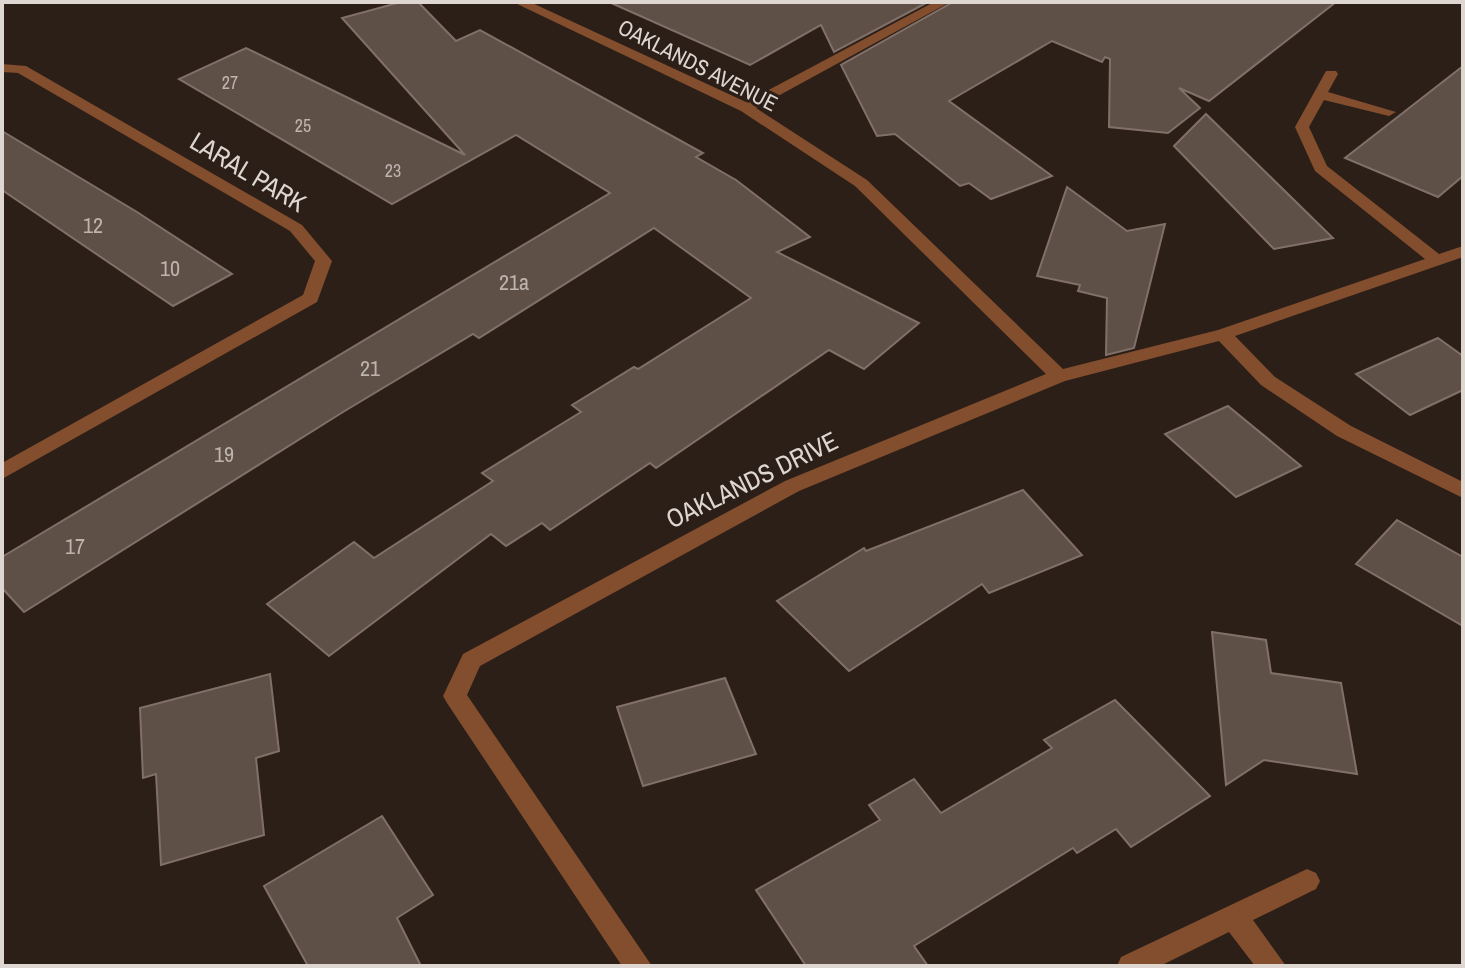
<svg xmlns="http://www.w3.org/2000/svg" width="1465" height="968" viewBox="0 0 1465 968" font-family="'Archivo Narrow',sans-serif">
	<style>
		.building { fill: #5e4f47; stroke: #807068; stroke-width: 2 }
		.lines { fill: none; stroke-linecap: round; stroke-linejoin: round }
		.street { fill: #834e2e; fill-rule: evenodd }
		.labels { text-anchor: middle; stroke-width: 6; stroke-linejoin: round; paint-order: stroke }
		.far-number-label { font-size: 18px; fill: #beb4ae }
		.far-street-label { font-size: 22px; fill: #ded6d1; stroke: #2c1f18 }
		.number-label { font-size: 22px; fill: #beb4ae }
		.street-label { font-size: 26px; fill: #ded6d1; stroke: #2c1f18 }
	</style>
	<rect width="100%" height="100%" fill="#2c1f18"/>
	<g class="building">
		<polygon points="401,2 418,2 456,41 480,30 703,153 696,157 736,180 810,237 777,252 919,323 864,369 829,350 656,468 650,463 550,530 542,523 506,546 491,534 329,656 267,604 354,542 374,558 493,481 482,473 581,412 572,405 634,367 638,369 751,298 654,228 479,338 473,334 343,412 24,612 2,588 2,557 610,193 516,135 392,204 179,79 246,48 465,155 342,18"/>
		<polygon points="609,2 928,2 834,52 821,25 750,65"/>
		<polygon points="953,2 1336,2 1209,101 1179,88 1200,108 1168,133 1109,127 1110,59 1105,57 1102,62 1052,41 949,101 1052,176 991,199 969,183 960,186 895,134 877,136 841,65"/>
		<polygon points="1463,66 1463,176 1438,197 1345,158"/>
		<polygon points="1206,114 1333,238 1274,249 1174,146"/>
		<polygon points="2,131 137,212 232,274 173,306 2,190"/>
		<polygon points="1067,187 1127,231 1165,224 1134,348 1106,355 1107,298 1078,291 1080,285 1037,276"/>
		<polygon points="1438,338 1463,356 1463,390 1410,415 1356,374"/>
		<polygon points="1228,406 1301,466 1236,497 1165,434"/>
		<polygon points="1023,490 1082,555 989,593 982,584 849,671 777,601 864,548 866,551"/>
		<polygon points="1397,520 1463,557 1463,626 1356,564"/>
		<polygon points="1212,632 1266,640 1271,673 1341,683 1357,774 1264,760 1226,785"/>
		<polygon points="270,674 279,751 256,758 264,835 161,865 156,774 143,778 140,708"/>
		<polygon points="725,678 756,754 643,786 617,707"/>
		<polygon points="1115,700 1210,796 1131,847 1116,829 1077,853 1073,848 914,946 928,966 806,966 756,890 880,820 869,805 914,779 941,813 1052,748 1044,740"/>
		<polygon points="382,816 433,895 397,918 421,966 308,966 264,886"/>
	</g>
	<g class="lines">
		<g class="street">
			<polygon points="513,2 530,2 746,102 934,2 950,2 756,108 867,180 1063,369 1218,330 1425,259 1315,171 1295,127 1326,71 1336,71 1338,74 1328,92 1396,112 1389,116 1324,100 1309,127 1327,166 1439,254 1463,246 1463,257 1235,336 1275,377 1351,426 1463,482 1463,498 1337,436 1261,385 1219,341 1065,381 799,491 480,666 467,695 652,966 622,966 447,703 443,696 463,654 785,481 1046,374 855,186 741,111"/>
			<polygon points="2,64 26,66 302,225 332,261 317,302 2,479 2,463 303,295 315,261 290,231 18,73 2,72"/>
			<polygon points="1307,869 1316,873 1320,881 1316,889 1253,920 1286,966 1255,966 1229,932 1160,966 1117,966 1121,957"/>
		</g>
	</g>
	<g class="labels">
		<g class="far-number-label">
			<text x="230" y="89">27</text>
			<text x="303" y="132">25</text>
			<text x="393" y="177">23</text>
		</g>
		<g class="far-street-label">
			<text transform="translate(698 65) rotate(27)" y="8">OAKLANDS AVENUE</text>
		</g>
		<g class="number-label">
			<text x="93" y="233">12</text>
			<text x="170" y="276">10</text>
			<text x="514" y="290">21a</text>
			<text x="370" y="376">21</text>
			<text x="224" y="462">19</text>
			<text x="75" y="554">17</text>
		</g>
		<g class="street-label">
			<text transform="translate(248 172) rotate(31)" y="9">LARAL PARK</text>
			<text transform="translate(752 480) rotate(-26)" y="9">OAKLANDS DRIVE</text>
		</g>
	</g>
	<rect width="1465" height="968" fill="none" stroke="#ded6d1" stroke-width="8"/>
</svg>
